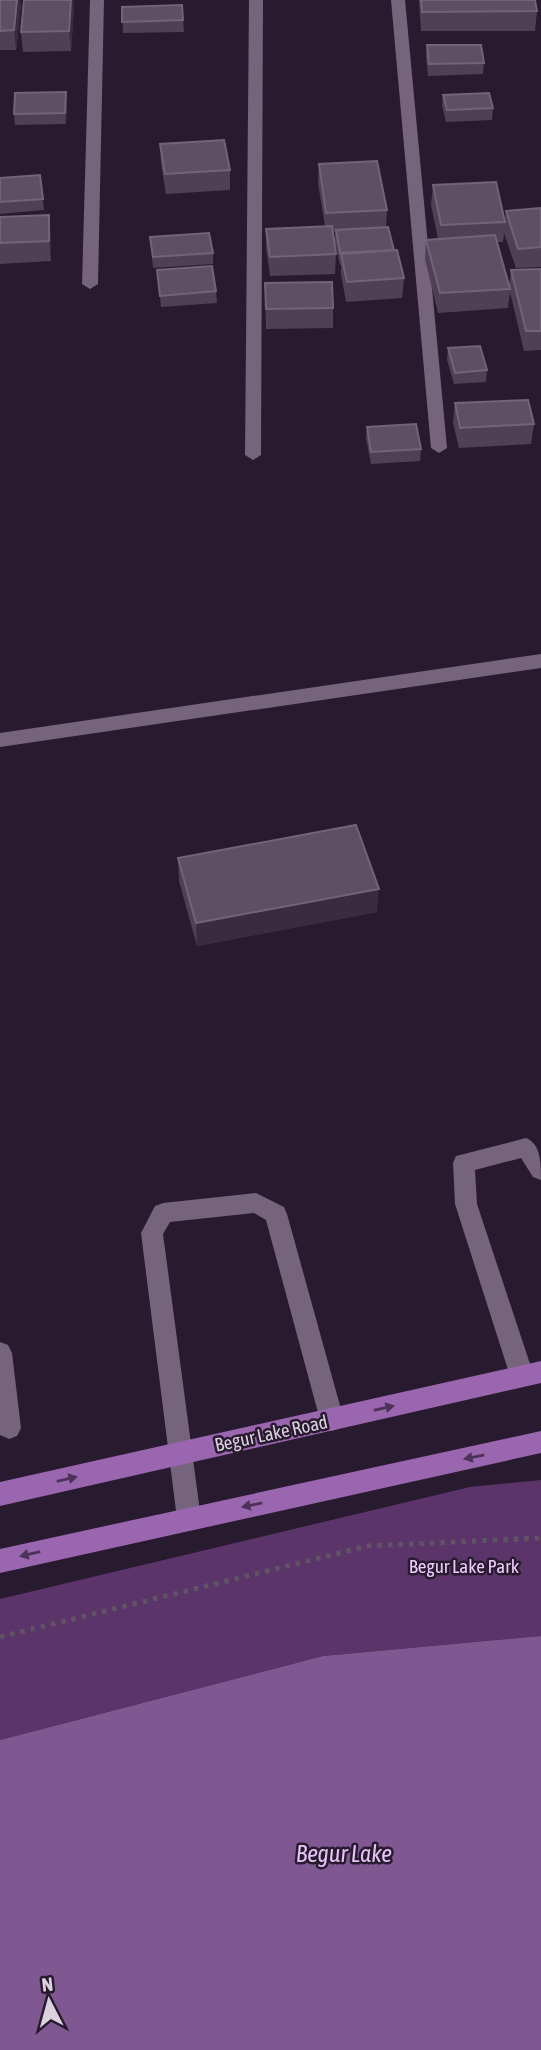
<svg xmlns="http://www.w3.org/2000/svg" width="541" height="2050" viewBox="0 0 541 2050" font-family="'Asap Condensed',sans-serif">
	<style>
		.green { fill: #5b346a }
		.water { fill: #805891 }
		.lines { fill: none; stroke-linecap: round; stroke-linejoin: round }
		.path { stroke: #605365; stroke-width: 5; stroke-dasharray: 4.5 6; stroke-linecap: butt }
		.minor { fill: #75647c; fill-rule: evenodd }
		.major { fill: #9b66b0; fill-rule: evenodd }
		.wall { fill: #4f4055 }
		.shaded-wall { fill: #392b40 }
		.building { fill: #5e5064; stroke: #716477; stroke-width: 2 }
		.oneway { fill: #4b3256 }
		.labels { text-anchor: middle; stroke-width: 5; stroke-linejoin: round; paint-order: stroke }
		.street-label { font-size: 19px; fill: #dbd1df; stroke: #291b2f }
		.park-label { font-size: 19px; fill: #eecbfd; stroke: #291b2f }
		.near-water-label { font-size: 24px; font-style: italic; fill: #e6c3f5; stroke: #291b2f }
	</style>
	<rect width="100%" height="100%" fill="#291b2f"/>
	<polygon class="green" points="541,1480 541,1636 323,1656 0,1740 0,1599 470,1487"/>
	<polygon class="water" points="541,1636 541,2050 0,2050 0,1740 323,1656"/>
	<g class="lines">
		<polyline class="path" points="0,1637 368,1546 541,1538"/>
		<g class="minor">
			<polygon points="90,0 104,0 98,284 90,289 82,284"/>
			<polygon points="249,0 263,0 261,455 253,460 245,455"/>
			<polygon points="391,0 405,0 447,448 439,453 431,448"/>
			<polygon points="541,654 541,668 0,747 0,733"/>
			<path d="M526 1138C541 1144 541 1163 541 1180L533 1177 521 1158 475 1170 477 1204 534 1376 530 1384 522 1387 514 1384 510 1376 455 1204 453 1163 456 1156 464 1154Z"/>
			<polygon points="256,1193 284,1207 287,1214 344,1420 340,1428 332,1431 324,1428 320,1420 266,1220 254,1213 170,1222 163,1234 201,1519 198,1527 189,1531 180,1527 177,1519 141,1233 155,1206 163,1203"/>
			<polygon points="0,1342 8,1345 12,1353 21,1428 17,1436 9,1439 0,1435"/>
		</g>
		<g class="major">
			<polygon points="541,1361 541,1383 0,1506 0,1482"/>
			<polygon points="541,1431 541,1453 0,1573 0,1549"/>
		</g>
	</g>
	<g class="wall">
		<polygon points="0,0 21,4 16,50 0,50"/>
		<polygon points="24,0 73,0 74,7 71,51 23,52 21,32"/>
		<polygon points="419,0 535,0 537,11 535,31 421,31"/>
		<polygon points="182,5 184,32 123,33 122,7"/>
		<polygon points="427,45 484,63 483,74 428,76 426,57"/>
		<polygon points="443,95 493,108 492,120 446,122 442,106"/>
		<polygon points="67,104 66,124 15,125 14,114"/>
		<polygon points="160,144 230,170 230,190 166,194 161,164"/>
		<polygon points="319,164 387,210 386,227 404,278 402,298 346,302 341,274 341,265 340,265 335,242 335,232 333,233 336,254 335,274 270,276 266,248 266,229 325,226 318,183"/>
		<polygon points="40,175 44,210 0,214 0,178"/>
		<polygon points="433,185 505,219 506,211 541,208 541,267 516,268 504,233 503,242 497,242 509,286 511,270 541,269 541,350 524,351 510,292 508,308 438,313 425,259 426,240 438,239 431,205"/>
		<polygon points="0,217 51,235 51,261 0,264"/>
		<polygon points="150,237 213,253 213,264 153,268"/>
		<polygon points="157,270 216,291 217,303 161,307"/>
		<polygon points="265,283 333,308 333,328 266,329"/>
		<polygon points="448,348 487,370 486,382 454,384 447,360"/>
		<polygon points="455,403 534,424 531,444 459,448 453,423"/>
		<polygon points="367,427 421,449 420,461 371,464 366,438"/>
		<polygon points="178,858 377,912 197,946 179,881"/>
	</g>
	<g class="shaded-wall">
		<polygon points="17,0 20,0 21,4 16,50 14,30"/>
		<polygon points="71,0 73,0 74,7 71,51 69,31"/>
		<polygon points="66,92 67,104 66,124 65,113"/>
		<polygon points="49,215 51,235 51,261 49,241"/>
		<polygon points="379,889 377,912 197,946 196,923"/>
	</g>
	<g class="building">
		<polygon points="0,0 17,0 14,30 0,31"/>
		<polygon points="24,0 71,0 69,31 21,32"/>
		<polygon points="421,0 535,0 537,11 422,12"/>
		<polygon points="182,5 183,20 122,22 122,7"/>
		<polygon points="427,45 481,45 484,63 429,64"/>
		<polygon points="66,92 65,113 14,114 15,93"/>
		<polygon points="489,93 493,108 447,110 443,95"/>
		<polygon points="224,140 230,170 165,174 160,144"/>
		<polygon points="377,161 387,210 326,213 319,164"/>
		<polygon points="40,175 43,199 0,202 0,178"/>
		<polygon points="496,182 505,222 441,225 433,185"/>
		<polygon points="541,208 541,247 518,249 506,211"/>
		<polygon points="49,215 49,241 0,243 0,217"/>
		<polygon points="332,226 336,254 270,257 266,229"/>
		<polygon points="388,227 394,250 340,253 336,230"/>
		<polygon points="209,233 213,253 153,257 150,237"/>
		<polygon points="495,235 510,289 440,293 426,240"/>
		<polygon points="397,250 404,278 347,282 341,254"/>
		<polygon points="212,266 216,291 160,296 157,270"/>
		<polygon points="541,269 541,331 526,331 511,270"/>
		<polygon points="332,282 333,308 266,309 265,283"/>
		<polygon points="480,346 487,370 455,373 448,348"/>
		<polygon points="528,400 534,424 460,428 455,403"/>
		<polygon points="416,424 421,449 371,452 367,427"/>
		<polygon points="356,825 379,889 196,923 178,858"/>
	</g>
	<defs><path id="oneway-solid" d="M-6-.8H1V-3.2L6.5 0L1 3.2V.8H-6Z" transform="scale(1.75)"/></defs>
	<g class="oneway">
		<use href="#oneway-solid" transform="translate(384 1408) rotate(-13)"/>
		<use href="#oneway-solid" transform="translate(474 1457) rotate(168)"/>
		<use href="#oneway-solid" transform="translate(67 1479) rotate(-13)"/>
		<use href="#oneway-solid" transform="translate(252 1505) rotate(168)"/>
		<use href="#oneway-solid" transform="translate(30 1554) rotate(167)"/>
	</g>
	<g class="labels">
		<g class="street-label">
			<text transform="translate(271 1433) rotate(-12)" y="7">Begur Lake Road</text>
		</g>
		<g class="park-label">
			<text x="464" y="1573">Begur Lake Park</text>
		</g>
		<g class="near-water-label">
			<text x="344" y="1862">Begur Lake</text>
		</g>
	</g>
	<g transform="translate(49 2001) rotate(354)" stroke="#291b2f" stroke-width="5" paint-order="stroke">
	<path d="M0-5L12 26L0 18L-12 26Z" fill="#dbd1df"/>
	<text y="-10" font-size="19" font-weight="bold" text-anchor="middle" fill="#dbd1df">N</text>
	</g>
</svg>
